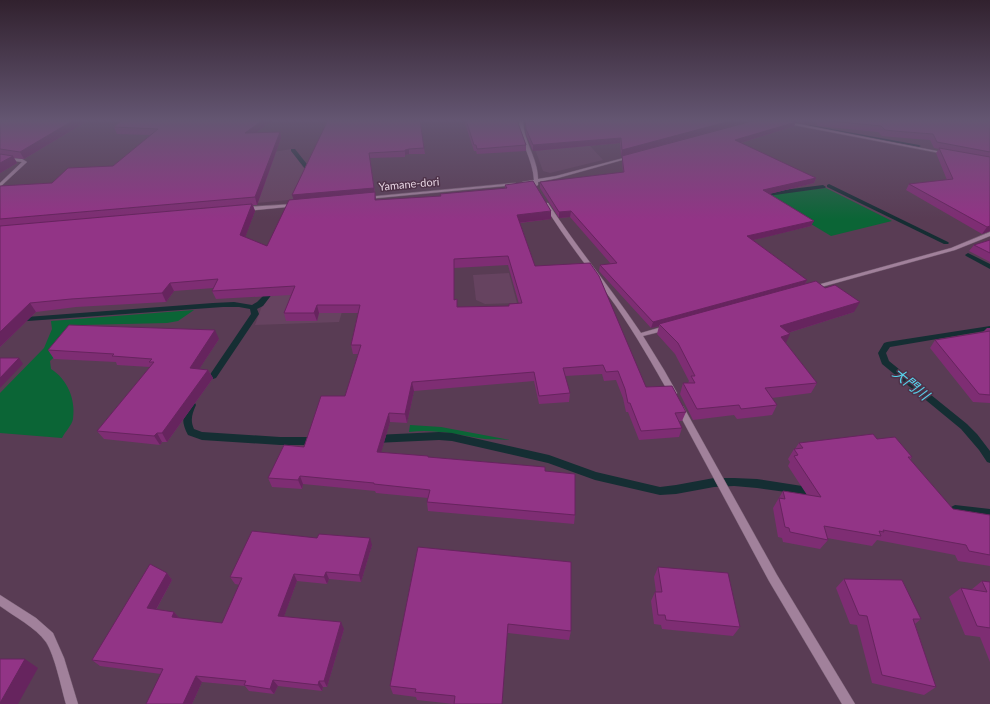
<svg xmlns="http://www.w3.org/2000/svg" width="990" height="704" viewBox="0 0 990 704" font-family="Lato,'Noto Sans JP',sans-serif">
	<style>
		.built { fill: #664360 }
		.green { fill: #0b6536 }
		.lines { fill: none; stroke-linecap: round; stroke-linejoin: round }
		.stream { fill: #152e33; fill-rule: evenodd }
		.minor-casing { stroke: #735b6f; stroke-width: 1 }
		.minor { fill: #a1819b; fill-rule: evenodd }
		.wall { fill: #7e2d73; fill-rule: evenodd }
		.shaded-wall { fill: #66245e }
		.building { fill: #923486; stroke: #66245e; fill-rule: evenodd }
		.labels { text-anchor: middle; stroke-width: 3; stroke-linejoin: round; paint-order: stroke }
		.far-street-label { font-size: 11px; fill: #e5d3e1; stroke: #4e3249 }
		.water-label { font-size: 14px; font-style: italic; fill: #56d2eb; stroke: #4e3249 }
	</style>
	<rect width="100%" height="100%" fill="#593c54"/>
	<g class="built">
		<polygon points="582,137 603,160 550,173 543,171 535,149"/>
		<polygon points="291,149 302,166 330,196 193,209 214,162"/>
		<polygon points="509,273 517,303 485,304 476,300 473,275"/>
		<polygon points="348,291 339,322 255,325 262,306 273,292"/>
	</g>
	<g class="green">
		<polygon points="826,188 892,221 831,236 791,212 767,195"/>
		<path d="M194 310 178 321 167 323 81 325 67 341V345L50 361 51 369C67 379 76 399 73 419 72 425 65 432 62 438L0 433V393L44 348 52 329 51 321Z"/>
		<path d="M410 425 441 427 510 440C499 439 488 440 478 438 454 434 433 429 409 432Z"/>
	</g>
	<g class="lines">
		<g class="stream">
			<polygon points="810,125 919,145 921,146 919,147 808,127 808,126"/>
			<polygon points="291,149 295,149 314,173 314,175 310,175 291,151"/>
			<polygon points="829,184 948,242 949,243 948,244 944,244 827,187 827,185"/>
			<polygon points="823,185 826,187 825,188 760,197 757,195 760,193"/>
			<polygon points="968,253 990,264 990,269 966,256 965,255"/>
			<polygon points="273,287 276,289 263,306 257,309 259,314 216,378 213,379 209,376 251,314 250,309 239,307 223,307 0,323 0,319 213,303 234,302 252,305 257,302 271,288"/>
			<polygon points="990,326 990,330 890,347 886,353 889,361 967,424 977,434 990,451 990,463 987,462 979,450 961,429 882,364 878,353 884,343 887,342"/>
			<path d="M192 402 195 403 196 405C192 414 190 420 194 429L202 432 280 437H315L318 438 320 441 318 444 315 445H280L202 440 188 435C181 422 182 415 189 403Z"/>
			<polygon points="439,432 452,433 549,455 596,472 660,487 676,485 714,478 734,478 757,479 815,488 819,489 820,492 819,495 815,496 757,488 734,486 714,487 676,494 660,495 595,480 548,463 452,441 439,440 375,443 372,442 370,439 372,436 375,435"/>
			<polygon points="955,505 990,509 990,519 951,513 950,510 951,507"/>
		</g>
		<g class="minor-casing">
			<g id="minor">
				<path d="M519 120H523C523 141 538 158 538 179L556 176 631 156 633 157 558 178 538 182V185L536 186 534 185V183L522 184V182L534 180C533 159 519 141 519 120Z"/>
				<polygon points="768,120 778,120 947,153 945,154"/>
				<polygon points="0,157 22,159 27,162 0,187 0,183 22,162 0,159"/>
				<polygon points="514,183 516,183 516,185 367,199 365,198 367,197"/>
				<path d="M544 203H548C577 248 611 288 641 333L665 326H667L668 328 667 330 643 336 664 370 677 393 676 395H670C653 365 636 335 616 306 592 272 565 240 544 204Z"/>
				<polygon points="295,204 297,205 297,206 245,211 242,209 245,207"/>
				<polygon points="990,232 990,236 955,250 814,289 810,289 809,288 810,287 951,248"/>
				<polygon points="680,405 683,406 777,575 855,704 842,704 769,581 676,408 677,406"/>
				<path d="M0 595 36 618 53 633 64 658 78 704H66C61 687 55 656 46 642 35 627 15 617 0 606Z"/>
			</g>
		</g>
		<use href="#minor" class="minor"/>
	</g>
	<g class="wall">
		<polygon points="0,120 89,120 24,159 14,158 17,163 0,173"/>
		<path d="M328 120 424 148 425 154H409L405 155V157L370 158 376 200 440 196 505 189V185L551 219 520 223 535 266 646 387 686 412 682 421H679L682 428 679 437 639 440 628 412H626L623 398 616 380 604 381 602 374 565 376 570 393 569 402 539 404 534 381 414 391 407 423 390 422 381 452 545 471 575 515 574 524 428 511 427 502 428 498 376 493 375 491 303 484 302 489 272 487 268 478 304 447 345 396 358 354H353L351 345 358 313H319L317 321H286L284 313 291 295 216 299 212 291 214 288 174 291 166 302 76 307 36 312 0 347V186L52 183 113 166 151 135 117 134 114 127 257 133 280 132 281 138 257 205H253L255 211 245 237 267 246 294 200ZM508 265 519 304 509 306 458 307 454 300V268Z"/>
		<polygon points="464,120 518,120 518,123 526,145 526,151 477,154 476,151 474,151"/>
		<polygon points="525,120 753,120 621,156 620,143 533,151 526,135"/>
		<polygon points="756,120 814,120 804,123 796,122 794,126 741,143 816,178 814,183 769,194 811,226 753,240 807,280 805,284 854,312 788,333 790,334 785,343 817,383 811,393 772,398 777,405 772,415 737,419 734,415 693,420 680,394 683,383 688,383 689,381 675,354 657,334 659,326 651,328 599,271 600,265 611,264 570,217 559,218 540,188 540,182 623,173 622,161 622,156"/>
		<polygon points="815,120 990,120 990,231 982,234 906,190 909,184 947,180 936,153 939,149 934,148 930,140 892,137 882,136 878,132 818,126"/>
		<polygon points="990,240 990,262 969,251 974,245"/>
		<polygon points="987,328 990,328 990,403 973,402 930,348 935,340 983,332"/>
		<polygon points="219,339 199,369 208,370 213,378 167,442 162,442 160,445 104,439 97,431 150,367 117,365 116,362 54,359 48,350"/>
		<polygon points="877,439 912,457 910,460 953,509 990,515 990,566 958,561 955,555 877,540 872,546 827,538 828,540 820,549 783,542 782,538 778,537 773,508 783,491 807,495 788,466 790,462 788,459 794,449 795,449 799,443"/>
		<polygon points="372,545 361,582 329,579 327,584 297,581 284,616 344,629 327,687 323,687 322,691 278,686 274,694 249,691 245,686 202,682 192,704 146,704 161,674 100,666 92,660 167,573 172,580 156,610 174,612 179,618 222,623 240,585 235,584 230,577"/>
		<polygon points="418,547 571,631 569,640 508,633 454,704 417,700 416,697 393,694 390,686"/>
		<polygon points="658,567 740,627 733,636 662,629 661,625 654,624 651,601 655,592 656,592 654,577"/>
		<polygon points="990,578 990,662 980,637 965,635 949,597 961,588 971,590 982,581 990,582"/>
		<polygon points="844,579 921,619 915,624 936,687 924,695 872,683 857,625 850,624 836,588"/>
	</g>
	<g class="shaded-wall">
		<polygon points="74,120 89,120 24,159 20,152"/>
		<polygon points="263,120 273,120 247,140 245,133"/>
		<polygon points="734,120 753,120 621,156 622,150"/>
		<polygon points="805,120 814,120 804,123"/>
		<polygon points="796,122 794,126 734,145 735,140"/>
		<polygon points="280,132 281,138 257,205 255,197"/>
		<polygon points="621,138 620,143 533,151 533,145"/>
		<polygon points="409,149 409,154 405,155 405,157 405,150"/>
		<polygon points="369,153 377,208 294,201 292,195"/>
		<polygon points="13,156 17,163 0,173 0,163"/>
		<polygon points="816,178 814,183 761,196 763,190"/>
		<polygon points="252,204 255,211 243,243 240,235"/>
		<polygon points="551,211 551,219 517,223 517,215"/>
		<polygon points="571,211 570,217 559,218 559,212"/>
		<polygon points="814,221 811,226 745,242 747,236"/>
		<polygon points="990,226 990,231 982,234 987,227"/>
		<polygon points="807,280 804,286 659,324 659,326 651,328 653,322"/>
		<polygon points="170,283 174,291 166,302 162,293"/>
		<polygon points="860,302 854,312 775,337 780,326"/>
		<polygon points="30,303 36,312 0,347 0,332"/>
		<polygon points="317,305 319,313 317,321 314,313"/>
		<polygon points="215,330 219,339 194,377 190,368"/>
		<polygon points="790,334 785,345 781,337"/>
		<polygon points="19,358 23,364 0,388 0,378"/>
		<polygon points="208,370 213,378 167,442 162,433"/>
		<polygon points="412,382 414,391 407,423 405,414"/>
		<polygon points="389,413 390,422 379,460 377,452"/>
		<polygon points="157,433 162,442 160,445 154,436"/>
		<polygon points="300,476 303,484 302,489 298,480"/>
		<polygon points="370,538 372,545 361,582 359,575"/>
		<polygon points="326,572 329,579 327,584 324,577"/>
		<polygon points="167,573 172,580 153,615 147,608"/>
		<polygon points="294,574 297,581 282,622 278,616"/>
		<polygon points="174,612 180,619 172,617"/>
		<polygon points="341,622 344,629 327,687 324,681"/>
		<polygon points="25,659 38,668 18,704 0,704"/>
		<polygon points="196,676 202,682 192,704 183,704"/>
		<polygon points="273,680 278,686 274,694 270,689"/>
		<polygon points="319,681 323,687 322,691 318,685"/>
	</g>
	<g class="building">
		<polygon points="0,120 74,120 20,152 0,149"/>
		<polygon points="122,120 263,120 245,133 280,132 255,197 0,219 0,186 52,183 68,168 113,166 158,129 114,127"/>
		<polygon points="328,120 420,120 424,148 409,149 405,150 405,151 369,153 374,188 292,195"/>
		<polygon points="466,120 518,120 518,123 526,145 477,149 476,145 474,145"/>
		<polygon points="525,120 734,120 622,150 621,138 533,145 526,129"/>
		<polygon points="756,120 789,120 796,122 735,140 816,178 763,190 814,221 747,236 807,280 653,322 600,265 617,263 571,211 559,212 540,182 624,172 622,156"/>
		<polygon points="820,120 990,120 990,152 937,142 933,134 894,131 885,130 881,126"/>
		<polygon points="939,148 990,157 990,226 987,227 909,184 953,179"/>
		<polygon points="0,154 13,156 0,163"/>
		<path d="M533 181 551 211 517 215 535 266 590 263 599 276 646 387 672 386 686 412 675 413 682 428 641 431 630 403H628L625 389 618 371 606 372 603 365 563 368 570 393 539 396 534 372 412 382 405 414 389 413 377 452 428 456V457L545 467V471L575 474V515L427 502 430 490 374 484V483L300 476 298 480 268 478 284 445 304 447 321 396H345L361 345H351L360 305H317L314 313H284L295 286 212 291 218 279 170 283 162 293 71 299 30 303 0 332V226L252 204 240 235 267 246 289 200 375 192V200L441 196 440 194 507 188 505 185ZM508 256 522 303 509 304V306L457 307V299L454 300V259Z"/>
		<polygon points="990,240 990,253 974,245"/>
		<polygon points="816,281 825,288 835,285 860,302 780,326 790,334 781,337 817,383 765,388 777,405 741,409 739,405 697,409 683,383 695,383 691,376 695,376 678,343 659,324"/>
		<polygon points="69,325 215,330 190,368 208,370 162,433 157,433 154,436 97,431 154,362 149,362 152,359 112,356 114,354 48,350"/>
		<polygon points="990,331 990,395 979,394 935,340"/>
		<polygon points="0,358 19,358 0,378"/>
		<polygon points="873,434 877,439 895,437 912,457 908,457 953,509 990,515 990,555 969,551 966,545 883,530 884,532 879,531 881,536 824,526 828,540 790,532 789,528 785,527 779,498 785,499 783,491 821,497 794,456 798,455 794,449 803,448 799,443"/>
		<polygon points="252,531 317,538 319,534 370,538 359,575 326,572 324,577 294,574 278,616 341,622 324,681 319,681 318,685 273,680 270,689 244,685 246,681 196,676 183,704 146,704 163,669 92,660 150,564 167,573 147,608 174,612 172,617 222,623 242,578 230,577"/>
		<polygon points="418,547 571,562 571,631 508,624 502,704 454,704 455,696 415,692 416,689 390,686"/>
		<polygon points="658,567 728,573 740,627 666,620 665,615 658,615 655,592 662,592"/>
		<polygon points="844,579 902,580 921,619 913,619 936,687 882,675 867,616 859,615"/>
		<polygon points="982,581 990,582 990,628 977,626 961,588 987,592"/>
		<polygon points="0,659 25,659 0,703"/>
	</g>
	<linearGradient id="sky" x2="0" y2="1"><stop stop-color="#31212e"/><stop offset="0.55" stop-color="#645672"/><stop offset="1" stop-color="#645672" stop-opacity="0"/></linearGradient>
	<rect width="990" height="219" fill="url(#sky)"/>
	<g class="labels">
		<g class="far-street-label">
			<text transform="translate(409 184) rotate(-5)" y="4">Yamane-dori</text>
		</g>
		<g class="water-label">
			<text transform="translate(911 384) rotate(39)" y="5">大門川</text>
		</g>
	</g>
</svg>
